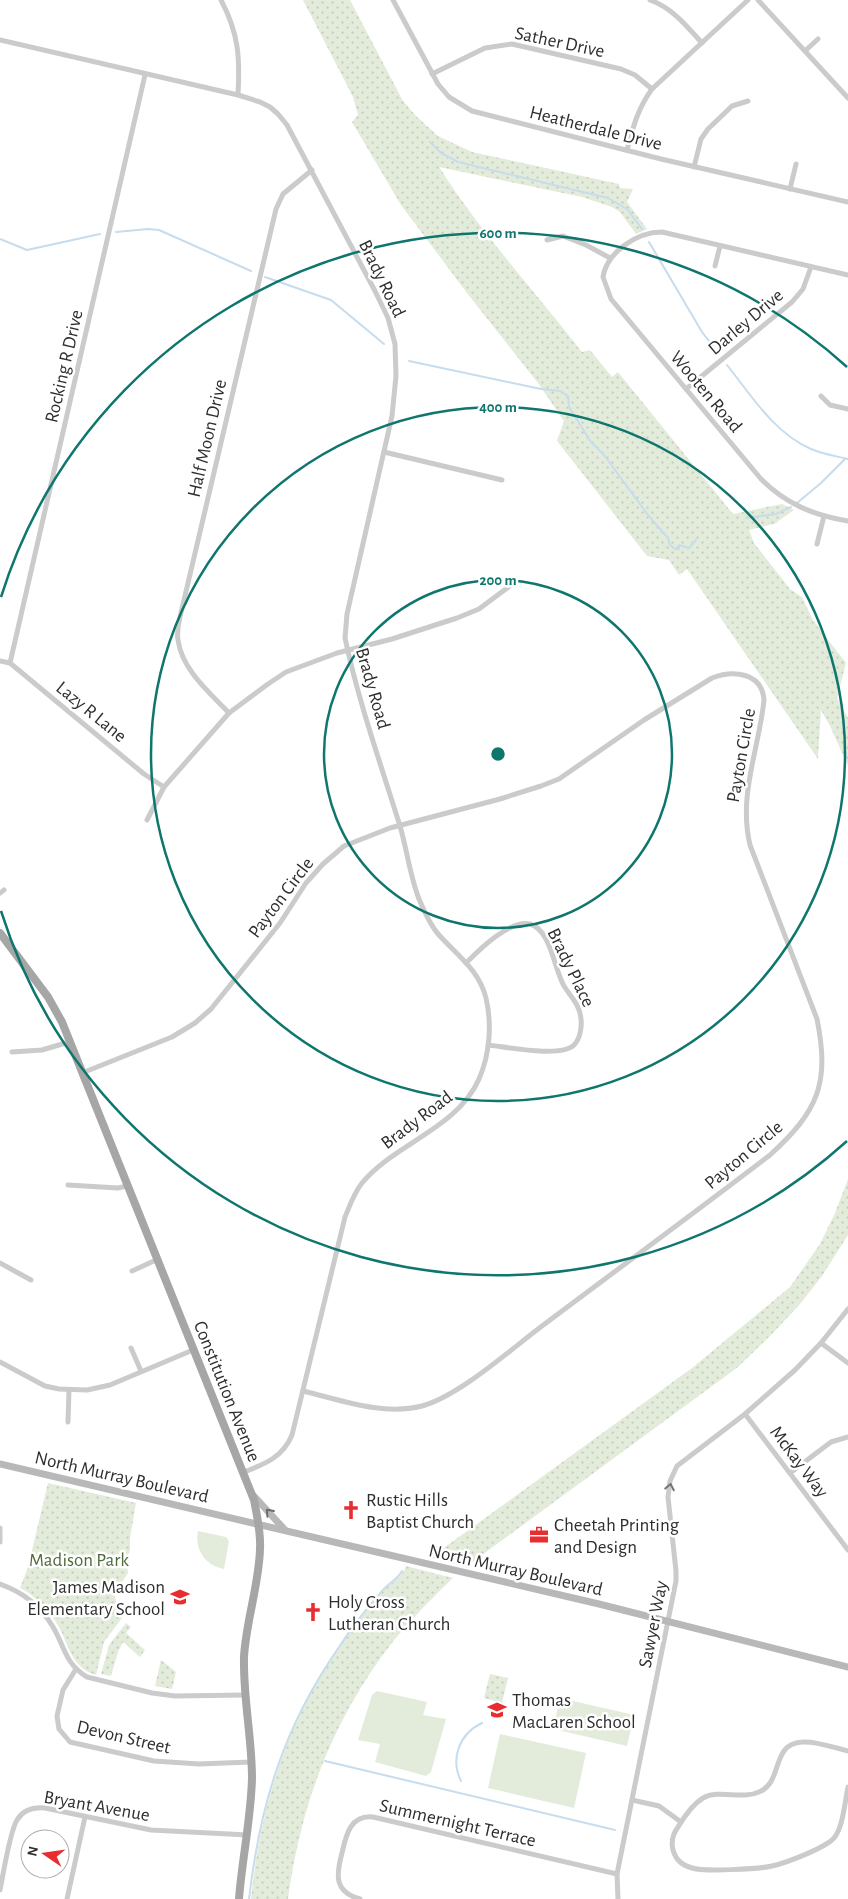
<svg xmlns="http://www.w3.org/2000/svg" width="848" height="1899" viewBox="0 0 848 1899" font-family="'Alegreya Sans',sans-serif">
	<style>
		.green { fill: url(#green-dots) }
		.pitch { fill: #e3ecdb }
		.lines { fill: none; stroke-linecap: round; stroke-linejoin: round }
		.stream { stroke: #c7dcec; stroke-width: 2 }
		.street { stroke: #cbcbcb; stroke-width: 5 }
		.secondary { stroke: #b8b8b8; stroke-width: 7 }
		.primary { stroke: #a6a6a6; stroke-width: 8 }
		.oneway { stroke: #757575 }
		.oneway2 { stroke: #6c6c6c }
		.ring { fill: none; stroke: #0f766e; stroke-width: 2.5 }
		.labels { text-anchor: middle; stroke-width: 5; stroke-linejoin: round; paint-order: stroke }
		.street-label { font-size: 19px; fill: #2e2e2e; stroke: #fff }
		.poi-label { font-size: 19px; fill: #2e2e2e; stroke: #fff; text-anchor: start }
		.park-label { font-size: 19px; fill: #4f6b3b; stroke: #fff }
		.centre { fill: #0f766e; stroke: #fff; stroke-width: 2.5 }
		.ring-label { font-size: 15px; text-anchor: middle; font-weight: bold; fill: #0f766e; stroke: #fff; stroke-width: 5; stroke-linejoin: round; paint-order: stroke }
	</style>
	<defs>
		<pattern id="green-dots" width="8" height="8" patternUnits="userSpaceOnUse" patternTransform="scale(1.25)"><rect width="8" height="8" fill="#e3ecdb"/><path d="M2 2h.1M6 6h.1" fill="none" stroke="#c3cbbc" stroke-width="1.8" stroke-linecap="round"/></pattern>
	</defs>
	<rect width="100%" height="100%" fill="#fff"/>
	<g class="green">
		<path d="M303 0H350L403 101 416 116 438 136 472 152 619 184 620 188 633 189 627 202 647 229 636 234 620 212 612 207 582 197 439 167C481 233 534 290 582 352L590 350 612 377 618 372 733 514 782 504 794 510 777 522V523L749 530 754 543 790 589 802 597 813 620 846 663 837 698 848 718V766L830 726 821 710 818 759 687 569 679 575 669 560 647 556 557 441 564 421 538 383 467 293 401 205 352 122 358 115 353 97Z"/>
		<polygon points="848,1179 848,1235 822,1276 800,1304 773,1333 738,1367 467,1566 430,1558 692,1368 790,1287 820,1244 835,1213"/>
		<path d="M48 1483 136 1503 130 1538V1550L127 1560 128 1573 116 1591 115 1598 122 1618 104 1642 96 1675C72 1668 69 1646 59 1627 50 1611 36 1596 20 1588L28 1567Z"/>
		<path d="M406 1566 453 1578C433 1597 413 1617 395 1639 334 1716 301 1802 288 1899H251C260 1808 287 1719 341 1645 355 1626 370 1605 386 1588 394 1581 402 1577 406 1566Z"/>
		<polygon points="126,1623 131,1627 126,1633 145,1650 140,1657 123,1642 118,1652 111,1676 101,1674 109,1645"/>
		<polygon points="161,1660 176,1672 172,1689 155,1686"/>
		<polygon points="490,1674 508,1678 502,1703 484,1698"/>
	</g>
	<g class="pitch">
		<path d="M198 1531 226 1537 229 1541 224 1569C206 1566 194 1550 198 1531Z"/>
		<polygon points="377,1691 427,1702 423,1715 446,1719 431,1772 426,1776 375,1762 380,1744 358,1740 372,1695"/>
		<polygon points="560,1698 634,1715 627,1746 553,1729"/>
		<polygon points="500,1734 586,1753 574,1808 488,1788"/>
	</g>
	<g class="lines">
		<g class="stream">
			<polyline points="430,142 441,153 458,162 608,198 627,209 642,229"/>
			<polyline points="116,232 148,229 159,230 251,271"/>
			<polyline points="0,239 27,250 100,234"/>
			<polyline points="649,242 702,332 719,354"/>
			<polyline points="265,277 331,300 384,344"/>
			<polyline points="409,361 541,389 560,391 568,396 569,407 591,442 604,455 648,515 668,538 670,545 675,549 679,549 679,545 689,548 696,540"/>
			<path d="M727 365C751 395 774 433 811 449 822 454 836 456 848 459"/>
			<polyline points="797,503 821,483 845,459"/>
			<polyline points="746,518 776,514 791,507"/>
			<polyline points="325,1761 615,1830"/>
			<path d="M461 1781C450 1759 459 1734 482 1723"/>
			<path d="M249 1899C260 1804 284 1726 339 1647 352 1627 367 1608 383 1590 389 1583 398 1579 402 1571"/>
		</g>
		<g class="street">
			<path d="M221 0C239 34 240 58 238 95"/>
			<polyline points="393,0 438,84 449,97 472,111 661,159 848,202"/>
			<path d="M650 0C672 8 686 25 702 43"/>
			<polyline points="758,0 848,98"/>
			<path d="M0 40 238 95 260 102 270 107 278 114 287 125 375 291 388 318 395 344 396 376 392 416 347 614 345 638C358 700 381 765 400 826 407 850 410 876 419 899 424 911 430 925 439 935 457 955 479 970 486 998 492 1024 490 1054 479 1079 457 1129 395 1143 362 1183 354 1193 350 1205 345 1217L292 1435C283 1457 265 1464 244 1472"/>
			<polyline points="805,51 818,39"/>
			<polyline points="432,74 485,48 512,44 621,69 635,75 652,89"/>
			<path d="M627 150C633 127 638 108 652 89L748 0"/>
			<polyline points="694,167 701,139 708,129 732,106 748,101"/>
			<polyline points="790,189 796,164"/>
			<polyline points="547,240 563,236 586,245 610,258"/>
			<polyline points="715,266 720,246"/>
			<path d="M848 275 662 232C637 232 607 252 603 277L611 299 761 479C786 504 813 515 848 521"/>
			<polyline points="686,389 792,302 803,289 811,267"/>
			<polyline points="821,396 830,405 848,409"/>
			<polyline points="384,452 502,480"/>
			<polyline points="817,544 824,516"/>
			<polyline points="0,661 10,663 144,774 164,787"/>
			<polyline points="10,663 145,75"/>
			<path d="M229 713C210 693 182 670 178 640 177 633 178 625 180 617L276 209 283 194 312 170"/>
			<polyline points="147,820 164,787 229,713 268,684 286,672 337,653 392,639 457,618 479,609 511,585"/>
			<polyline points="0,893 4,890"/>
			<path d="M466 963C479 950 510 919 530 924 551 930 554 969 564 986 571 997 580 1005 581 1019 582 1027 580 1039 574 1045 561 1058 507 1047 488 1045"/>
			<polyline points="12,1052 42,1050 69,1042"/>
			<path d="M82 1073 172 1037 195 1023 211 1009 280 923 306 883 323 864 344 846 390 828 500 799 541 786 559 779 644 720 712 678C733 670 762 672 764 700 759 749 738 795 750 845L817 1019C830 1084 818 1111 770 1155 694 1213 618 1269 542 1326 510 1350 459 1396 422 1406 382 1416 341 1400 303 1391"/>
			<polyline points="68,1185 118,1188 127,1186"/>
			<polyline points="0,1263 31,1280"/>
			<polyline points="132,1271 156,1260"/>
			<polyline points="821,1343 848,1363"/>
			<polyline points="131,1348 141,1371"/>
			<polyline points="0,1362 45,1386 59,1389 87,1390 110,1385 193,1350"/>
			<polyline points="745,1414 848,1550"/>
			<polyline points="68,1422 69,1390"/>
			<polyline points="790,1473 831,1442 848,1437"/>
			<polyline points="0,1528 0,1542"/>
			<path d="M0 1584C23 1592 41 1606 53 1627 65 1647 65 1664 87 1677L152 1693 175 1696 245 1695"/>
			<polyline points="76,1669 63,1690 57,1716 59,1729 70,1742 154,1761 199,1764 251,1762"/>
			<path d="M848 1751C834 1748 817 1741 803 1742 770 1743 784 1782 759 1792 742 1800 719 1789 703 1798 693 1804 684 1817 678 1827 667 1842 672 1863 692 1868 705 1872 759 1869 772 1866 786 1863 825 1848 834 1838 843 1828 845 1801 848 1787"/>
			<polyline points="632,1800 659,1806 681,1822"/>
			<path d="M0 1890C3 1875 10 1831 17 1820 23 1810 34 1807 45 1808L151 1830 248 1835"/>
			<polyline points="67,1899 85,1817"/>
			<path d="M360 1899C334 1892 336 1875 342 1853 346 1835 350 1815 373 1817L617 1874"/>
			<polyline points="618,1899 617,1874 676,1581 676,1571 668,1497 670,1481 677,1466 745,1414 795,1370 821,1343 848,1309"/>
		</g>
		<g class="secondary">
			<polyline points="0,1464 599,1604 848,1667"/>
			<polyline points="252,1494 285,1530"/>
		</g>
		<path class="primary" d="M0 933 48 997 62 1022 254 1500C257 1516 261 1532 260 1549 259 1585 246 1621 244 1657 243 1698 252 1738 252 1778 251 1819 242 1859 239 1899"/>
	</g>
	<defs><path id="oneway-chevron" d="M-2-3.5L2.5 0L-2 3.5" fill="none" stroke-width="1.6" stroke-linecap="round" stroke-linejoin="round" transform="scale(1.25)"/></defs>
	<use class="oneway" href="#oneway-chevron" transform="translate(670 1487) rotate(-79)"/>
	<use class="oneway2" href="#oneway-chevron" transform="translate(269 1512) rotate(-132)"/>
	<g class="ring">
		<circle cx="498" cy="754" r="174"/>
		<circle cx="498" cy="754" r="347"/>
		<path d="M847 1141A521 521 0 0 1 1 911M1 597A521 521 0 0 1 847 367"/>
	</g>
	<defs>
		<g id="church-bare" transform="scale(1.5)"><path d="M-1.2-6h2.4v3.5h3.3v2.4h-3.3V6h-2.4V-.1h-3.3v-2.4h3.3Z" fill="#e82d31" stroke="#fff" stroke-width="2.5" paint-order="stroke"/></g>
		<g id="office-bare" transform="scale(1.5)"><path d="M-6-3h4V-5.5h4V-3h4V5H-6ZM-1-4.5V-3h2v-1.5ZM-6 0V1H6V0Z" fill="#e82d31" stroke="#fff" stroke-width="2.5" paint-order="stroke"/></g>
		<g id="school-bare" transform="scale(1.5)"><path d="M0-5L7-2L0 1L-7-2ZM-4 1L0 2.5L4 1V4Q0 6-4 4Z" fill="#e82d31" stroke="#fff" stroke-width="2.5" paint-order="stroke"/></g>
	</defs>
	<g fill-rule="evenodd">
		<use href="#church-bare" x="351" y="1510"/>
		<use href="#office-bare" x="539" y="1535"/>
		<use href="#school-bare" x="180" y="1597"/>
		<use href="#church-bare" x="313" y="1612"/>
		<use href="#school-bare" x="497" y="1710"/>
	</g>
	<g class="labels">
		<g class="street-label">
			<text transform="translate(560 41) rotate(12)" y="7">Sather Drive</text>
			<text transform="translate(596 127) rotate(14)" y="7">Heatherdale Drive</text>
			<text transform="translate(383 278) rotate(64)" y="7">Brady Road</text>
			<text transform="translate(745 321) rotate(-40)" y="7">Darley Drive</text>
			<text transform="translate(63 366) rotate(-77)" y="7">Rocking R Drive</text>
			<text transform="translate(707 391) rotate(50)" y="7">Wooten Road</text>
			<text transform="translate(206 438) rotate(-77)" y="7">Half Moon Drive</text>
			<text transform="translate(374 688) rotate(74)" y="7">Brady Road</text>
			<text transform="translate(92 711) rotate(39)" y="7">Lazy R Lane</text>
			<text transform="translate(740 755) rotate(-80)" y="7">Payton Circle</text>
			<text transform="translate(280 897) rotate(-53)" y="7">Payton Circle</text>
			<text transform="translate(572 967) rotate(64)" y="7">Brady Place</text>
			<text transform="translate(416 1119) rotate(-37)" y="7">Brady Road</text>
			<text transform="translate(743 1154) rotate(-40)" y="7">Payton Circle</text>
			<text transform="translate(228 1391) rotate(68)" y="7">Constitution Avenue</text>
			<text transform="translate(800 1461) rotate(53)" y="7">McKay Way</text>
			<text transform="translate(122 1476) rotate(13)" y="7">North Murray Boulevard</text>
			<text transform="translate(516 1569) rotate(13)" y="7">North Murray Boulevard</text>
			<text transform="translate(652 1624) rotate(-79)" y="7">Sawyer Way</text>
			<text transform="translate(124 1736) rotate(13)" y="7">Devon Street</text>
			<text transform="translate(97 1805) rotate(10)" y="7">Bryant Avenue</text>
			<text transform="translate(458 1822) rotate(13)" y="7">Summernight Terrace</text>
		</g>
		<g class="poi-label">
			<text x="366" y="1506">Rustic Hills<tspan x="366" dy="22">Baptist Church</tspan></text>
			<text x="554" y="1531">Cheetah Printing<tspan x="554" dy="22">and Design</tspan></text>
			<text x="165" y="1593" text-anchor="end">James Madison<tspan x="165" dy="22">Elementary School</tspan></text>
			<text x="328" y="1608">Holy Cross<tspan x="328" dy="22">Lutheran Church</tspan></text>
			<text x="512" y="1706">Thomas<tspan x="512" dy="22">MacLaren School</tspan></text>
		</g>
		<g class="park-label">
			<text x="79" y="1566">Madison Park</text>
		</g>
	</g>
	<circle cx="498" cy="754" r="8" class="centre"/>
	<g class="ring-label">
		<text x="498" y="238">600 m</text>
		<text x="498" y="412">400 m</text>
		<text x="498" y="585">200 m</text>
	</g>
	<g transform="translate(45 1854) rotate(283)"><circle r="24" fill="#ffffff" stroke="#ababab"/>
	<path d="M0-4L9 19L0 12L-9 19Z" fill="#e82d31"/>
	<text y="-8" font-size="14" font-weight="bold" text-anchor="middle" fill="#2e2e2e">N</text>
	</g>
</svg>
